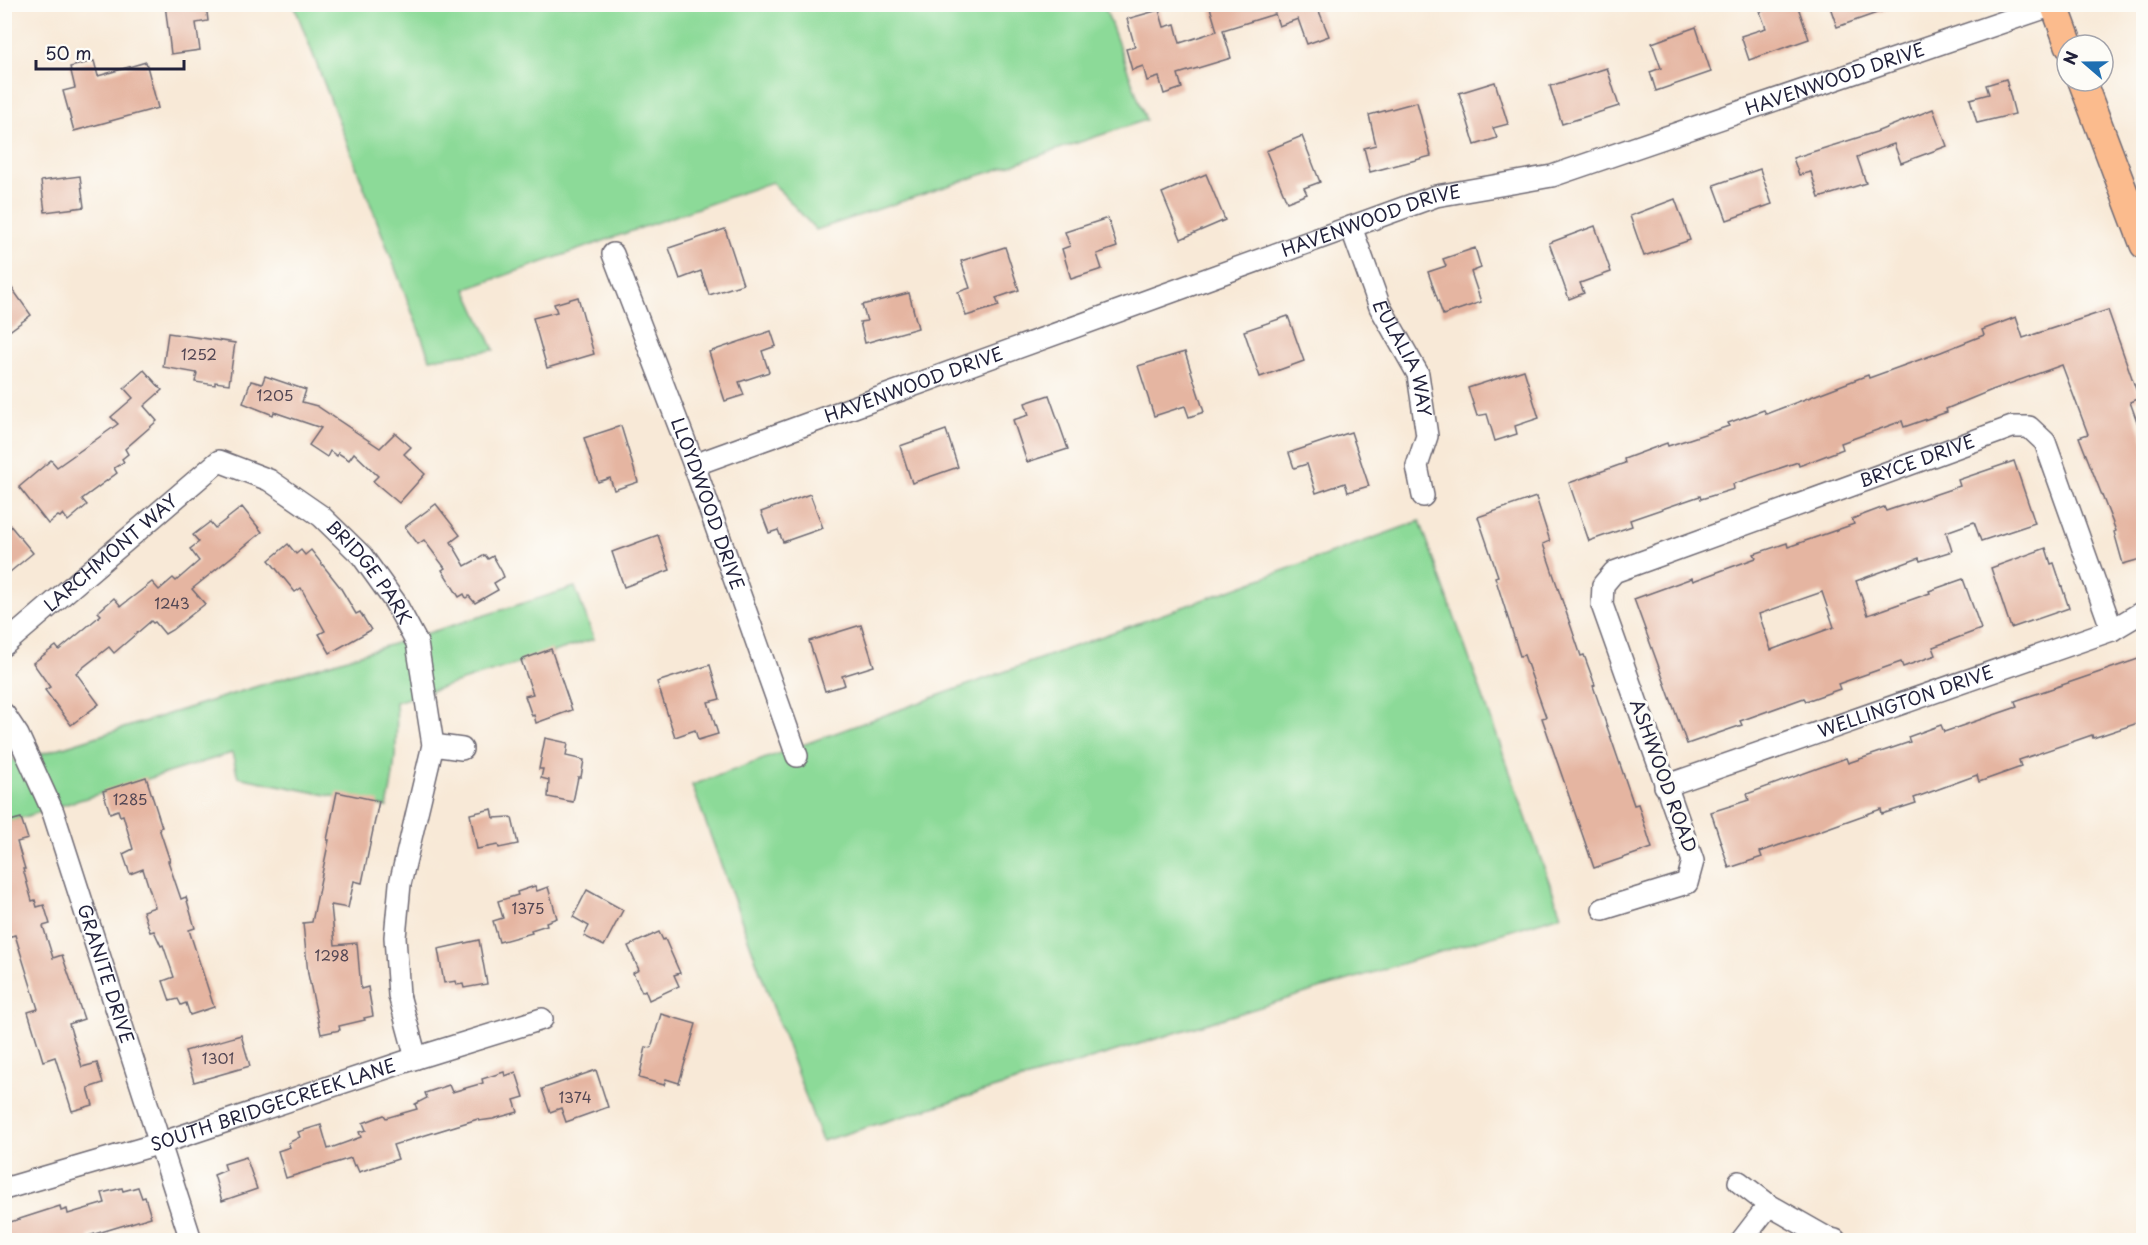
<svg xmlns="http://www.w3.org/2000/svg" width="2148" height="1245" viewBox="0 0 2148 1245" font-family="'Playpen Sans',sans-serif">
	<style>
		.green { fill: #8cda98; stroke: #577e6a; stroke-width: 1.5 }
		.building { fill: #e5b5a1; fill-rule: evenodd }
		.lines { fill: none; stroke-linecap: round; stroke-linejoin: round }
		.minor-casing { stroke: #6d6872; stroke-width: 24 }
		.major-casing { stroke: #6d6872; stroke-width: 30 }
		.minor { stroke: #fff; stroke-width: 21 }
		.major { stroke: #fbbb8d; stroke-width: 27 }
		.labels { text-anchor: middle; stroke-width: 6; stroke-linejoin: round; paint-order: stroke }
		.number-label { font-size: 15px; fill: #534754 }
		.street-label { font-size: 18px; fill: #22223b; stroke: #fdfcf7 }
	</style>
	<rect width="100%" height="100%" fill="#fdfcf7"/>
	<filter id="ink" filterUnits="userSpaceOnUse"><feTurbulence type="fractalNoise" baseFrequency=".0167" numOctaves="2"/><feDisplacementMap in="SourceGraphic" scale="12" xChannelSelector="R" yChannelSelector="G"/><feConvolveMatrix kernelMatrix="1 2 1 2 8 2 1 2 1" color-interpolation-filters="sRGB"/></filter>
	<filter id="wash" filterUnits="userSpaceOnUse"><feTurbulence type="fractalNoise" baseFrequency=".008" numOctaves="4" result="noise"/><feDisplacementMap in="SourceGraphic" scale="24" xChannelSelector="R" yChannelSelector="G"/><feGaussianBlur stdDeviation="1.35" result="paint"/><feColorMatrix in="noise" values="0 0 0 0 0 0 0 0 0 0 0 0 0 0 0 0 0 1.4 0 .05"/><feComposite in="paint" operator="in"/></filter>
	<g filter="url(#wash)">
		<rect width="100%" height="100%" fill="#f8e9d7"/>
		<g class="green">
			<polygon points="294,5 1104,5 1146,120 816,230 772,182 466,289 494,350 430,359"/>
			<polygon points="1420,521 1561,915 822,1141 692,785"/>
			<path d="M575 587 594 639 396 702C398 738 395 772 387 807L238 777 232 753 5 823 4 744 15 762Z"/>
		</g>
		<g id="blocks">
			<g class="building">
				<polygon points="165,4 206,4 208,21 196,23 200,50 171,54"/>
				<polygon points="1209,4 1332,4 1319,11 1329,36 1307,44 1298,19 1279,26 1275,14 1223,30 1231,58 1178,74 1182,88 1164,94 1159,77 1147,81 1143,66 1132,70 1126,49 1135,47 1127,19 1159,10 1164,27 1175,24 1180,43 1217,31"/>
				<polygon points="1783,4 1797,4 1809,39 1749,60 1741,36 1766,28 1760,12"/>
				<polygon points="1829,4 1894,4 1894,7 1837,27"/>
				<polygon points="1696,27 1711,72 1656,91 1650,72 1661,68 1652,43"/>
				<polygon points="94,61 98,76 146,62 158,108 74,131 63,91 75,88 70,67"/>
				<polygon points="1607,68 1619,106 1562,124 1550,86"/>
				<polygon points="2006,79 2015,114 1977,123 1970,99 1989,94 1986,85"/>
				<polygon points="1495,82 1508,124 1493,128 1497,138 1475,145 1459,93"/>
				<polygon points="1417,102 1431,156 1370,172 1364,148 1376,145 1369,115"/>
				<polygon points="1933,109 1947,146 1901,163 1894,144 1857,157 1866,183 1819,198 1811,172 1799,175 1793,158 1876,132"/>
				<polygon points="1302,136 1320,182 1304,188 1307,194 1287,202 1266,151"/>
				<polygon points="1760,169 1772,204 1727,220 1714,185"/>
				<polygon points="1206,174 1225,220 1181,239 1162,193"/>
				<polygon points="80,176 84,207 45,212 41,181"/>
				<polygon points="1675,199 1690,240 1644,256 1630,216"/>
				<polygon points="1108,218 1117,247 1097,254 1102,269 1071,279 1062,249 1070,246 1065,232"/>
				<polygon points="1595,226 1611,272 1580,283 1584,293 1569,299 1549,243"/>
				<polygon points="725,229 743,284 709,295 701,271 680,279 669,248"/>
				<polygon points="1005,247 1019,290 996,298 999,306 966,316 958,292 970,288 961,261"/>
				<polygon points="1475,248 1481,268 1471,272 1481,302 1443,315 1428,272 1446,266 1443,259"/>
				<polygon points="4,277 31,315 4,335"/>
				<polygon points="909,293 918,328 865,343 860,322 867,321 862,305"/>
				<polygon points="578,297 594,354 547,368 533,318 557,312 554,304"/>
				<polygon points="2108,310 2139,398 2130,402 2144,441 2144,558 2123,564 2114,532 2116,531 2079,437 2088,434 2062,365 1992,390 1946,409 1947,412 1904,427 1902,421 1841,443 1843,449 1799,466 1798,462 1733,484 1734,489 1701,499 1700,496 1630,520 1632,526 1589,541 1569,483 1625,463 1624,459 1667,443 1668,446 1729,426 1728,423 1764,410 1766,414 1868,375 1869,378 1941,352 1984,335 1982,330 2016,317 2023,338"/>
				<polygon points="1288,316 1304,361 1260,377 1244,331"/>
				<polygon points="771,331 776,346 762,351 769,372 739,382 744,395 725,401 709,352"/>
				<polygon points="168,333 235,343 229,384 215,382 215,385 195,382 197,373 163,367"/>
				<polygon points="1185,352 1204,412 1189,417 1185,406 1154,416 1138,366"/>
				<polygon points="144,370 162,390 144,406 157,421 125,449 128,454 122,459 124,462 114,468 117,473 82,499 87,505 68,521 63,514 60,517 58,516 48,524 19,487 51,460 57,467 118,424 111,417 133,398 124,388"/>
				<polygon points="1524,370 1539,418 1515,426 1517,434 1495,441 1487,414 1477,416 1468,388"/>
				<polygon points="265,376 306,390 302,402 317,406 380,448 395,433 411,447 404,454 425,474 399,503 373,481 378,476 354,453 349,460 338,453 337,456 330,451 327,457 309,445 321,428 274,412 273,415 243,403 251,381 262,384"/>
				<polygon points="1049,395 1068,449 1027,462 1013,420 1029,415 1025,403"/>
				<polygon points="621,426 638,482 614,490 610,478 598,482 584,438"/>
				<polygon points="946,430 958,467 912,483 900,446"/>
				<polygon points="1351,432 1369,486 1348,492 1345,483 1316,493 1307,464 1294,468 1289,453"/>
				<path d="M2014 461 2035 523 1981 541 1974 522 1946 532 1952 551 1920 561 1919 558 1856 581 1868 615 1930 593 1929 591 1963 579 1981 629 1933 647 1936 655 1903 667 1901 662 1838 684 1840 689 1806 701 1804 698 1740 721 1742 725 1687 744 1634 599 1692 578 1693 581 1756 558 1754 554 1787 543 1788 547 1854 524 1852 519 1884 507 1886 511 1960 486 1958 480ZM1822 592 1834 627 1771 650 1759 614Z"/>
				<polygon points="810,494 823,528 783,542 778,530 769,533 761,512"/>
				<polygon points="1536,497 1550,541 1543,544 1581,656 1584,655 1595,685 1593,686 1634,805 1638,804 1652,848 1594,868 1542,718 1546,717 1524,655 1520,656 1495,577 1498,576 1478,517"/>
				<polygon points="436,504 460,535 451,542 465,566 485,555 488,559 493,556 502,572 504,577 494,583 498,590 475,603 469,596 466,598 464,594 459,597 442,570 445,568 424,540 418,544 405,527"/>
				<polygon points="242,507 262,532 192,589 205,604 172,630 165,634 155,622 153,623 151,621 114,653 109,647 76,673 99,704 71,725 45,690 50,687 33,663 56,646 59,650 101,615 98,612 114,598 121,606 152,582 159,590 173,578 176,581 199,561 190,549 199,542 193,535 210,522 215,528"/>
				<polygon points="4,518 33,553 4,577"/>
				<polygon points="658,535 670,570 624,587 612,552"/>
				<polygon points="288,544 296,554 301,550 305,555 311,550 340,587 356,614 360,612 371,630 330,653 319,634 325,631 301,588 295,592 269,560"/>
				<polygon points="2046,548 2051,564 2054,563 2069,608 2011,628 1991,568"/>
				<polygon points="861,625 874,666 842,676 845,685 825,691 809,641"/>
				<polygon points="551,649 572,710 536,723 534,715 532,716 525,696 533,694 521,660"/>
				<polygon points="2144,657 2144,721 2093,738 2092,735 2019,760 2021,767 1979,782 1977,775 1914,798 1916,803 1882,814 1881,809 1760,852 1762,857 1729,868 1711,812 1749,800 1747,794 1846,758 1848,763 1910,742 1908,737 1941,725 1944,732 2017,707 2015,701"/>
				<polygon points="710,665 720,699 708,702 718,734 698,740 695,730 675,737 657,682"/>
				<polygon points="545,738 568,743 566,756 584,760 581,777 578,777 573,802 548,797 549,780 541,778 543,769 539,769"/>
				<polygon points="146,777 162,827 159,828 170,861 168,861 181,899 186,897 195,928 189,930 214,1007 190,1015 186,1003 181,1005 178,999 170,1001 163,981 174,977 163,945 161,946 154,931 150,932 143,911 155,907 143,869 130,874 123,854 133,849 123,815 120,816 118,810 110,813 103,791"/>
				<polygon points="337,792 379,801 362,883 354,881 348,908 331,905 335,945 357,943 361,989 368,987 373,1016 364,1018 365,1020 339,1026 340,1030 321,1034 308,974 303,923 312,922 329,840 327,840"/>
				<polygon points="492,809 494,818 510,817 512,818 518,844 499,848 498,845 477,849 470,814"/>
				<polygon points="4,814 8,814 10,821 21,818 28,839 17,842 25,869 23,869 32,901 35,900 37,907 44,905 50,924 43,926 53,958 62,955 84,1019 69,1024 82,1067 97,1063 103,1083 88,1088 93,1105 72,1111 55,1057 43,1061 28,1012 38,1009 15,935 4,938"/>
				<polygon points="535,886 537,891 548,887 557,918 546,922 547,925 531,930 532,933 499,942 493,921 503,918 498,901 518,895 517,892"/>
				<polygon points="587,890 623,910 604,946 584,936 589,926 573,917"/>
				<polygon points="659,932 663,940 665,939 680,973 674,975 679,986 649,1000 645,990 642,992 633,973 639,970 628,946"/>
				<polygon points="479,940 487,984 464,988 463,984 457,985 456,981 444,983 438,949"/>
				<polygon points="661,1014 696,1024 679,1083 666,1079 664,1085 639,1078 646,1047 651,1048"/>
				<polygon points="241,1035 250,1066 194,1082 185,1051"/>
				<polygon points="596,1070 608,1107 566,1122 561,1108 550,1112 542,1089"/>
				<polygon points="504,1072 505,1076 516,1072 524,1097 514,1100 518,1112 493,1119 479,1121 478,1119 393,1145 398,1159 359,1172 356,1165 354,1166 351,1158 286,1178 278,1151 290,1147 288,1143 300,1137 298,1132 321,1125 328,1149 361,1137 359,1132 366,1130 363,1123 384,1115 386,1118 417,1109 415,1104 427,1098 425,1093 449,1085 452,1092 483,1083 482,1079"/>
				<polygon points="246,1157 257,1189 222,1201 214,1175 226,1170 224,1164"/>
				<polygon points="138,1187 142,1198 145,1197 151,1217 88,1236 89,1240 4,1240 4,1224 60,1206 61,1211 67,1209 68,1214 105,1203 102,1193 122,1188 123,1191"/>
			</g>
		</g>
	</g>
	<g filter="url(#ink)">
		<use href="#blocks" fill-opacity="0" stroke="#6d6872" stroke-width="1.5"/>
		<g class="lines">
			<g class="minor-casing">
				<g id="minor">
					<path id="s1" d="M1351 227 1380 307 1418 374 1427 436 1417 466 1423 496"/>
					<path id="s2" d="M613 254 694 465 797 756"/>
					<path id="s3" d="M694 465 1436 196 1552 176 2056 4"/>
					<path id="s4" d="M4 645 219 461 269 480 321 516 362 556 395 602 417 643 433 745 400 884 395 937 399 995 416 1058"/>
					<path id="s5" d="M4 714 18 735 53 812 191 1240"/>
					<polyline points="433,745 462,749"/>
					<path id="s6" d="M1665 786 2112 630 2144 611"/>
					<path id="s7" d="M1603 909 1687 883 1693 861 1602 605 1603 585 1614 572 2012 427H2029L2045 442 2112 630"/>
					<polyline points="1739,1182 1769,1205 1827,1238 1835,1240"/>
					<path id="s8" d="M4 1189 161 1143 416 1058 542 1019"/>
					<polyline points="1742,1240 1769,1205"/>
				</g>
			</g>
			<g class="major-casing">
				<g id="major">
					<polyline points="2054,4 2069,45"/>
					<polyline points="2082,81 2144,245"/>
				</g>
			</g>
			<use href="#minor" class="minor"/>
			<use href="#major" class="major"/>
		</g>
	</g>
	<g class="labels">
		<g class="number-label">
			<text x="199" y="360">1252</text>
			<text x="275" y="401">1205</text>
			<text x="172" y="609">1243</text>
			<text x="130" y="805">1285</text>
			<text x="528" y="914">1375</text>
			<text x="332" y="961">1298</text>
			<text x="218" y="1064">1301</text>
			<text x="575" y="1103">1374</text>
		</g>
		<g class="street-label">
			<text dy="6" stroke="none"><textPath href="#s3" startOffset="1206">HAVENWOOD DRIVE</textPath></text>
			<text dy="6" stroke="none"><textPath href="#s3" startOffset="720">HAVENWOOD DRIVE</textPath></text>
			<text dy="6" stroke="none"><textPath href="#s1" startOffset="142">EULALIA WAY</textPath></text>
			<text dy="6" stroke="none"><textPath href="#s3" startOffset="234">HAVENWOOD DRIVE</textPath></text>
			<text dy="6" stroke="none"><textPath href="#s7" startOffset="742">BRYCE DRIVE</textPath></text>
			<text dy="6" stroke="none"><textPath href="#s2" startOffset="267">LLOYDWOOD DRIVE</textPath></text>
			<text dy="6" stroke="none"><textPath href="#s4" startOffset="141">LARCHMONT WAY</textPath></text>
			<text dy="6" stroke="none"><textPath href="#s4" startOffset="474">BRIDGE PARK</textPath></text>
			<text dy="6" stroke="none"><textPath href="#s6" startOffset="255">WELLINGTON DRIVE</textPath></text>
			<text transform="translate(1663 776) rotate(70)" y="6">ASHWOOD ROAD</text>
			<text dy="6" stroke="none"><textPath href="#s5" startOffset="280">GRANITE DRIVE</textPath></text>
			<text dy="6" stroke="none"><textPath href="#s8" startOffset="282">SOUTH BRIDGECREEK LANE</textPath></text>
		</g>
	</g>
	<rect width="2148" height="1245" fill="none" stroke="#fdfcf7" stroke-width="24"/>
	<g transform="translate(2085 63) rotate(290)"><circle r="28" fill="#fdfcf7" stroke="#a5a5ac" stroke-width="1.5"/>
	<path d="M0-4.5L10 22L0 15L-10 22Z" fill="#1f6fb2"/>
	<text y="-9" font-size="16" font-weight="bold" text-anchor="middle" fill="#22223b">N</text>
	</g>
	<path d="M36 60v9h148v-9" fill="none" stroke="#22223b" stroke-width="3"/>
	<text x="45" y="60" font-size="18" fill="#22223b" stroke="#fdfcf7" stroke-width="4.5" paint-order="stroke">50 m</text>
</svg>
